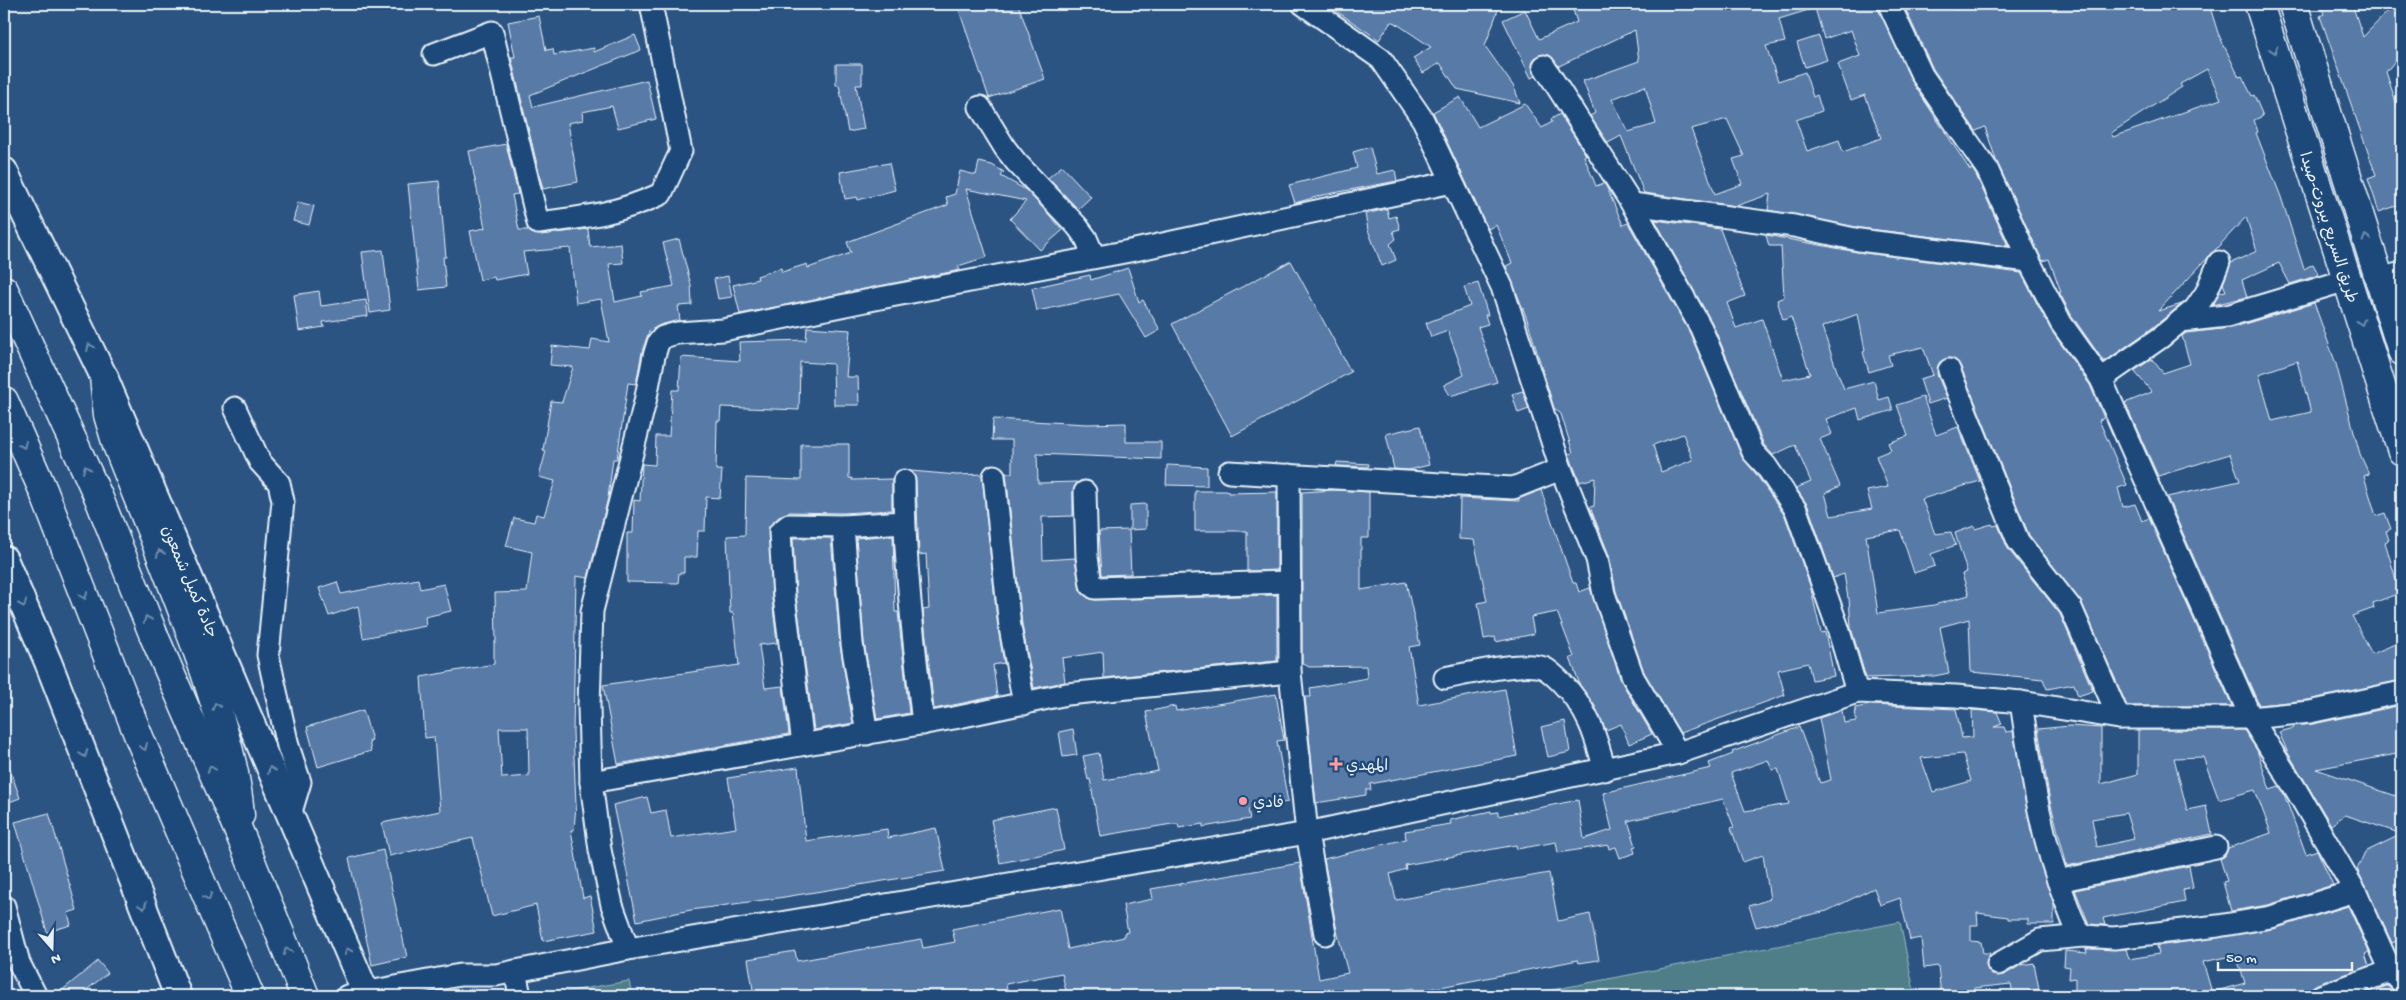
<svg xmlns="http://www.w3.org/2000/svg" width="2406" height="1000" viewBox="0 0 2406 1000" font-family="'Gochi Hand','Playpen Sans Arabic',sans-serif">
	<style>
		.green { fill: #507e88; stroke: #9cb8c0 }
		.building { fill: #597aa7; stroke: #e8f1f8; fill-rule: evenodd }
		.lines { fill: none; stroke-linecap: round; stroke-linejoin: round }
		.minor-casing { stroke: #e8f1f8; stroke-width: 25 }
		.major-casing { stroke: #e8f1f8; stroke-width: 30 }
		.highway-casing { stroke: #e8f1f8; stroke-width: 31 }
		.minor { stroke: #1f4a7a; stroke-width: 21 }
		.major { stroke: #1f4a7a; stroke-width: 26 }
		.highway { stroke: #1f4a7a; stroke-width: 28 }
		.oneway { stroke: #6f8dac }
		.poi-dot { fill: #ff9aa2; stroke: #1f4a7a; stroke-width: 2 }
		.labels { text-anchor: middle; stroke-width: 5; stroke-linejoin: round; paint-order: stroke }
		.street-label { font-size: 16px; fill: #e8f1f8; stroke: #1f4a7a }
		.poi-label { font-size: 16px; fill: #e8f1f8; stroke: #1f4a7a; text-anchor: start }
	</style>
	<rect width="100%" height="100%" fill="#2b5483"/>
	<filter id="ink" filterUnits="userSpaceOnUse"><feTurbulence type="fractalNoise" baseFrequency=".02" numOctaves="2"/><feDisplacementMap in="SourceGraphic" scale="10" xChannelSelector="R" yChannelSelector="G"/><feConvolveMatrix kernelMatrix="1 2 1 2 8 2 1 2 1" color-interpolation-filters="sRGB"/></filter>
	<g filter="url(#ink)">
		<g class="green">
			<polygon points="1900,922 1915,996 1521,996"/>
			<polygon points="629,981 632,996 541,996"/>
		</g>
		<g class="building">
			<polygon points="957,4 1018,4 1045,79 989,98"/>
			<polygon points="1326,4 1400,4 1410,11 1415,4 1500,4 1485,46 1514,87 1520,103 1457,89 1440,63 1423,73 1413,58 1431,47 1394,22 1391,22 1379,40"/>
			<path d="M1571 4H1877L1911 80 1970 170 1972 169 1976 175 2008 246 1861 228 1768 210 1770 194 1736 206 1644 193 1621 136 1608 143 1590 116 1595 113 1583 81 1639 61 1635 30 1559 66 1549 55H1538L1532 66 1536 76 1531 78 1503 20 1525 10 1539 39 1577 22ZM1815 8 1824 39 1851 30 1860 56 1838 64 1851 100 1865 95 1881 138 1843 152 1839 140 1807 151 1796 120 1822 111 1817 95 1813 97 1805 72 1778 81 1766 46 1785 42 1779 19ZM1645 86 1656 124 1628 132 1612 99ZM1727 119 1744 156 1733 159 1742 184 1715 194 1691 129Z"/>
			<path d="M1918 4H1953L1955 10 1971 4H2209L2218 33 2239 77 2242 76 2252 96 2254 95 2263 116 2254 120 2258 132 2256 133 2281 197 2304 269 2313 264 2319 275 2290 284 2279 263 2242 280 2247 297 2213 305 2220 292 2226 291 2223 284 2231 263 2257 251 2246 217 2158 311 2182 304 2151 329 2104 362 2072 316 2059 292H2061L2049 259 2043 261 2040 256 1996 160 1985 127 1976 131 1933 69 1905 8ZM2207 69 2221 99 2113 137 2111 133 2182 87 2180 84Z"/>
			<polygon points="2321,4 2352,4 2363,37 2395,4 2402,4 2402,52 2386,72 2402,120 2402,204 2379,212 2368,178 2376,175 2320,16 2324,14"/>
			<polygon points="539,16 546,50 553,49 554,55 594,48 594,52 635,35 641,50 530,95 533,107 647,80 656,119 618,128 612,106 582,112 583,120 568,123 578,182 543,189 511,57 515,57 508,22"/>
			<polygon points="1819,36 1827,60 1805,67 1797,43"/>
			<polygon points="836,64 862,64 862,85 856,85 864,129 848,132 839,85 836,85"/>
			<path d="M1460 97 1478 127 1525 104 1542 128 1552 122 1551 119 1560 114 1586 155 1584 156 1596 186 1604 183 1607 188 1623 225 1628 223 1690 333 1742 457 1756 474 1785 516 1810 585 1821 633 1825 632 1834 676 1812 680 1808 663 1778 670 1785 695 1680 733 1644 672 1616 591 1609 555 1590 507 1594 506 1595 478 1580 482 1573 465 1569 454 1573 453 1561 414 1554 408 1527 319 1506 266 1512 263 1496 225 1488 229 1433 112ZM1683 434 1693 460 1661 472 1653 445Z"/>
			<path d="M506 144 518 194 512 195 519 230H528L533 234 540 235 588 229 590 247 621 244 623 263 609 264 615 302 642 296 641 292 674 286 663 243 679 239 691 285 692 305 678 306 680 320 660 325 649 331 642 352 636 384 628 383 617 459H613L608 498 588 578 576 576 573 732 576 805 574 830H571L583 898 590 896 597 931 543 941 536 905 492 916 473 838 389 856 382 823 440 811 434 737 425 738 421 677 494 664V642H496L495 593 527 592 532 552 506 546 514 518 534 522 536 514 544 516 555 481 539 477 546 451 543 450 551 401 562 402 573 367 550 365 552 346 590 350 592 339 609 342 601 299 576 303 570 248 523 252 527 274 495 280 494 277 480 280 470 231 485 228 469 151ZM499 728H528L529 776 502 778Z"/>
			<polygon points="1370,147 1377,174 1395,170 1397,181 1323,195 1295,203 1289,185 1357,168 1353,152"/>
			<polygon points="979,162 992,165 1004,172 1001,176 1026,190 1063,230 1040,250 1010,219 1026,201 966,189 987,257 958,266 960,270 740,314 733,285 758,279 757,276 781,268 782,272 807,264 808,268 851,253 847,242 948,205 946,197 955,194 960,171 976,175"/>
			<polygon points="889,163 895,190 858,200 857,197 845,199 840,172"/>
			<polygon points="1062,166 1091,197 1078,209 1048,178"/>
			<polygon points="439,181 446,257 443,257 446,287 419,290 408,184"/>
			<polygon points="298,202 314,206 309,225 293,221"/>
			<polygon points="1387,209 1389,218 1396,216 1400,229 1393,231 1396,239 1390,244 1396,260 1382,266 1368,230 1365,214"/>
			<polygon points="1655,220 1720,229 1745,296 1727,303 1736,328 1762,319 1783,380 1810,374 1791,317 1783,320 1777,300 1784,297 1781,246 1769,246 1766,235 1857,252 2021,273 2051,330 2090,385 2104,418 2099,420 2127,485 2118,488 2123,507 2135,504 2142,521 2149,518 2232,706 2127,706 2082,603 2029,535 1960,365 1950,358 1940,362 1937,374 1947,398 1928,404 1920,379 1933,375 1923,347 1888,355 1891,365 1869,372 1863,352 1865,351 1858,314 1822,327 1837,371 1844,389 1874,381 1879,400 1889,397 1893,410 1860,420 1857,408 1826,419 1832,434 1820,439 1840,486 1825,493 1831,516 1872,509 1867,491 1888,487 1876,456 1891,450 1888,443 1908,436 1897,405 1923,397 1936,435 1958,427 1980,481 1922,499 1935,534 1951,532 1956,545 1931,554 1935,566 1914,573 1900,530 1866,536 1878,613 1934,605 1969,595 1962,574 1967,572 1955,533 1974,526 1975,529 1992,524 1993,526 1998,525 2008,549 2060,614 2093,691 2078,696 2074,684 2047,689 2043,679 1971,672 1969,619 1940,627 1949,673 1934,676 1866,678 1851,628 1849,598 1848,598 1844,574 1833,578 1808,506 1796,488 1811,482 1795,445 1773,455 1764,445 1712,323"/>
			<polygon points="383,250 390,310 370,313 362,252"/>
			<polygon points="1291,261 1351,372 1232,436 1172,324"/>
			<polygon points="1128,268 1139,302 1143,300 1160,330 1146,338 1119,294 1037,311 1032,288 1090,275 1091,280"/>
			<polygon points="728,276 732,297 718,299 714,279"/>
			<polygon points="1478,283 1488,315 1485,315 1488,324 1478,327 1497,382 1450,396 1444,385 1464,375 1448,331 1431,337 1426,323 1470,306 1464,287"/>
			<polygon points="319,291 321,306 366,300 368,316 323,322 324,327 299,331 294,295"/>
			<path d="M2314 303 2336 364 2360 454 2369 474 2364 476 2376 516 2385 513 2391 529 2386 531 2389 540 2385 542 2400 593 2373 603 2374 608 2352 616 2372 654 2402 641V680L2308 700 2259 705 2167 497 2240 481 2230 454 2158 476 2125 403 2152 392 2134 371 2152 359 2163 373 2190 364 2182 336 2186 333 2231 328ZM2297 361 2311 412 2272 421 2259 374Z"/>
			<polygon points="807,327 850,330 846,377 858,377 859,405 834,405 833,364 800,362 799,410 721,407 720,421 717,421 716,470 722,470 720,498 706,497 705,531 698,531 697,557 684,557 684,573 679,573 678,583 627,582 627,533 633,533 634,500 640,501 642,464 655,465 656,436 669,436 672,390 679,390 681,357 740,361 739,342 806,340"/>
			<polygon points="1523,391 1529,409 1518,413 1512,394"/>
			<polygon points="993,419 1087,424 1126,423 1126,442 1161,442 1161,459 1037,454 1038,483 1077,482 1073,492 1073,516 1042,517 1043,560 1075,558 1080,591 1088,598 1095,600 1277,595 1277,661 1104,678 1103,652 1062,658 1065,682 1034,688 1022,625 1006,473 1012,473 1012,440 992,440"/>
			<polygon points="1420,426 1429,465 1409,470 1394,469 1386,434"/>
			<polygon points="801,444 849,444 849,478 852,478 852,480 892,479 892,510 843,513 789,512 781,515 769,526 772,598 777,643 759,645 765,688 783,686 789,734 618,764 603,685 739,665 733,613 730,613 727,536 745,535 746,478 801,480"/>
			<polygon points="1337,462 1369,464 1368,467 1336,466"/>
			<polygon points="1167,465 1207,467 1207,486 1166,485"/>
			<polygon points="911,471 957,475 982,474 998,628 1004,663 993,665 997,696 934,709 923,610 929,609 926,554 919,555 916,481"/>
			<polygon points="1335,490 1369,492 1369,538 1361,538 1361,590 1406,582 1420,645 1409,647 1419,705 1505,689 1517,756 1370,784 1371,790 1366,790 1366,795 1316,803 1305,697 1311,697 1310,688 1367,678 1366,666 1309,667 1302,663 1302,492"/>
			<polygon points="1541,490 1573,583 1576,583 1579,592 1590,588 1621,681 1652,734 1629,744 1621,724 1606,730 1595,706 1580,685 1570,658 1574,657 1557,612 1531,617 1534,634 1496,642 1495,637 1484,639 1478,603 1487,601 1474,540 1459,539 1460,498 1519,501 1518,499"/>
			<polygon points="1195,491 1228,491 1228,493 1277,492 1277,570 1247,571 1247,531 1195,531"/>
			<polygon points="1146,504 1146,529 1130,530 1130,505"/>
			<polygon points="1129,530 1131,574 1102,575 1099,531"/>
			<polygon points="893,535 895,612 898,612 909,713 877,719 864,642 856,538"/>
			<polygon points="793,538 831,538 840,645 853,723 814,730 796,596"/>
			<polygon points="418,579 420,589 444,584 451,611 425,617 426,626 363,638 358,606 329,616 319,588 337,582 341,594"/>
			<polygon points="1276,694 1284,740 1277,741 1288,802 1248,809 1250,819 1203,827 1203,824 1179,828 1178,824 1172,824 1100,836 1090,779 1088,780 1083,756 1099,753 1104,780 1158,771 1146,712 1175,706 1176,711"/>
			<path d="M1870 705 1956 709 1962 738 1973 737 1972 710 1997 712 2002 724 1994 727H2004L2006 732 2013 731 2031 831 2054 905V924H2028V919H2008V917L1977 913 1978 925H1971V941L1981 942 1983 953H1990L1986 964 1992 975H2004L2021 965 2034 963 2039 989 2013 994 2011 984 1974 988 1975 996H1941L1938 966 1924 968 1921 938 1910 940 1900 898 1880 905 1874 888 1827 911 1756 927 1749 906 1770 899 1763 855 1743 862 1731 828 1734 827 1723 799 1628 821 1636 846 1633 847 1635 853 1620 858 1616 847 1609 849 1608 845 1558 853 1556 842 1517 849 1516 845 1405 865 1406 869 1390 874 1396 900 1549 873 1558 921 1590 914 1599 960 1579 963 1578 960 1415 992 1414 988 1369 996H1067L1062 973 1006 984 1008 996H828L827 989 788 996H754L748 959 795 951 797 961 921 939 923 948 955 942 952 929 1060 908 1068 949 1124 937V933L1128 932 1123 905 1153 899 1151 889 1300 863 1319 979 1348 973 1337 931 1324 859 1406 839 1405 831 1451 824 1450 820 1491 811V813L1498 812V816L1578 800 1584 839 1612 830 1603 793 1711 768 1709 763 1733 754 1732 752 1799 727 1820 783 1831 780 1819 718 1842 710 1844 723 1856 721 1855 708ZM1963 754 1971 781 1933 792 1921 758ZM1768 760 1772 770 1778 769 1789 804 1745 811 1731 773Z"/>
			<polygon points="2402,705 2402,753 2316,769 2402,798 2402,834 2345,815 2331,825 2287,751 2279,732 2294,728 2293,726 2313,724"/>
			<polygon points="363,710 372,740 369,741 371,751 318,767 307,727"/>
			<polygon points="1565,721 1570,752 1548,757 1541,727"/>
			<path d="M2070 726 2101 728V784L2138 774V730H2244L2257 750 2270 790 2279 787 2284 794 2306 854 2317 850 2333 885 2268 905 2231 911 2223 882 2227 881 2220 859 2225 856 2228 848 2271 833 2255 790 2219 800 2203 757 2174 758 2187 810 2206 806 2212 834 2067 866 2050 801 2038 729ZM2126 813 2134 839 2097 847 2092 819Z"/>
			<polygon points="1073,729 1077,755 1063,757 1059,732"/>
			<polygon points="4,758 6,758 20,798 4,804"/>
			<polygon points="798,767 806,841 887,829 888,838 936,828 945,871 778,898 691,910 637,921 613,805 647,797 651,813 666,810 671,838 736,828 728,778"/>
			<polygon points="1056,807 1064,850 1000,863 991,820"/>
			<polygon points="49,813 77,910 68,913 71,925 47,932 15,822"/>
			<polygon points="2402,834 2402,874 2398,875 2402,904 2402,939 2392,943 2357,869 2365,852"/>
			<polygon points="383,850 407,957 372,965 349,858"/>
			<polygon points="2189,866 2193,888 2183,890 2185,902 2103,918 2105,925 2089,924 2075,890"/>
			<polygon points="2348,906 2369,952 2365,954 2369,966 2317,984 2311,988 2309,996 2213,996 2213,992 2245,983 2236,955 2203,962 2213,996 2075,996 2075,978 2069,979 2070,967 2064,966 2065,951 2087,953 2086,949 2126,949 2129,959 2159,954 2157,946 2273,929"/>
			<polygon points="98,961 108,973 79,996 55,996"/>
			<polygon points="2387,986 2402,996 2357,996"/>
		</g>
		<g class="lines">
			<g class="minor-casing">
				<g id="minor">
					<polyline points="1303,4 1381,59 1423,120 1502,287 1561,469 1597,559 1604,594 1633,677 1678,753"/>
					<polyline points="1889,4 1922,75 1987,169 2029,261 2061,323 2101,379 2251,718 2295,788 2355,891 2391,971 2402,983"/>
					<path d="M434 54 492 32 538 223C585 217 617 214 661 194L681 151 651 4"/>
					<polyline points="1544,66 1632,204 1701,328 1753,452 1766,466 1796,510 1838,628 1857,692"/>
					<polyline points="980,107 1005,148 1016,162 1077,226 1086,238 1094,257"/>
					<polyline points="1632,204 1794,226 1859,240 2029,261"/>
					<polyline points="2379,279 2402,273"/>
					<polyline points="2180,321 2227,316 2347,280"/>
					<polyline points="1949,370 2018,541 2071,608 2119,718"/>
					<polyline points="2101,379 2160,338 2195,309 2206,293 2219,262"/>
					<polyline points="235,408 260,462 279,483 283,501 268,655 288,746 300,782 290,815"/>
					<polyline points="1229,472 1513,488 1561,469"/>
					<polyline points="1289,475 1290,672 1307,833 1325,934"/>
					<polyline points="994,476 1010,627 1024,704"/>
					<path d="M904 481C904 563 914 643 923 724"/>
					<polyline points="1085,492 1087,557 1091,585 1095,588 1289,582"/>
					<polyline points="843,526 904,522"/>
					<path d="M1445 678C1466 674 1525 660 1544 668 1550 671 1556 677 1561 682 1588 709 1595 734 1605 770"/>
					<path d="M2021 702C2031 769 2040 838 2066 902 2070 913 2074 927 2083 936L2114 938 2218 926 2271 917 2355 891"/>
					<polyline points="803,744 784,597 780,532 789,525 843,526 852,644 867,734"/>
					<polyline points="591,782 954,718 1067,694 1290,672"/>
					<polyline points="2058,881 2216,847"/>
					<polyline points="4,906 19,963 36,996"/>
					<polyline points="628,949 612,905 600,850 591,782 589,705 592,611 645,402 654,356 658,343 663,337 677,333 723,330 880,298 1135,250 1452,182"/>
					<polyline points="1998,964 2040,940 2083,936"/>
					<polyline points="515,971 520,996"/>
					<polyline points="347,996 460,975 496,975 628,949 1307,833 1678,753 1857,692 1956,696 2021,702 2119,718 2251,718 2310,712 2402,692"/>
					<polyline points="2321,996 2391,971"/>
				</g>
			</g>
			<g class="major-casing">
				<g id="major">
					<polyline points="4,171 104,377 367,996"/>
					<polyline points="4,559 48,662 178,996"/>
				</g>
			</g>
			<g class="highway-casing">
				<g id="highway">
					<polyline points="2259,4 2402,451"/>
					<polyline points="2293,4 2402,351"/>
					<polyline points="4,290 98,496 154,636 242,839 305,996"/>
					<path d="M104 377 108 415 117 445C147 521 179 597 206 675 221 723 236 765 240 815"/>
					<polyline points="4,401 43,490 139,737 250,996"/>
				</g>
			</g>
			<use href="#minor" class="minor"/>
			<use href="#major" class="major"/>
			<use href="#highway" class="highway"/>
		</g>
		<defs><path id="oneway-chevron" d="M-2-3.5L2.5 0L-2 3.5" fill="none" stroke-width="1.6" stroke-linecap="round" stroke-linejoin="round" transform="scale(1.25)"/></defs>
		<g class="oneway">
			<use href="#oneway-chevron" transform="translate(2274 50) rotate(72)"/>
			<use href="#oneway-chevron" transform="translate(2366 238) rotate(-107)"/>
			<use href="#oneway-chevron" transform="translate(2361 322) rotate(72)"/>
			<use href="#oneway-chevron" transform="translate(90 347) rotate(-116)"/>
			<use href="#oneway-chevron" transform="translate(23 445) rotate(66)"/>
			<use href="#oneway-chevron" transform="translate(86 469) rotate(-114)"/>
			<use href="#oneway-chevron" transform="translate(160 553) rotate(-112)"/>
			<use href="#oneway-chevron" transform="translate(84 596) rotate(69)"/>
			<use href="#oneway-chevron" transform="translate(23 604) rotate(67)"/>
			<use href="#oneway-chevron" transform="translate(147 619) rotate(-112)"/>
			<use href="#oneway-chevron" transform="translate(216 706) rotate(-109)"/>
			<use href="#oneway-chevron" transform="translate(144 747) rotate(67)"/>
			<use href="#oneway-chevron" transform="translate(84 754) rotate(69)"/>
			<use href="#oneway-chevron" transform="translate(211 769) rotate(-113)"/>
			<use href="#oneway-chevron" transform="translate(271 770) rotate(-113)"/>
			<use href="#oneway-chevron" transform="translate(208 897) rotate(67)"/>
			<use href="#oneway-chevron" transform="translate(143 906) rotate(69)"/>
			<use href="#oneway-chevron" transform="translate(287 951) rotate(-112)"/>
			<use href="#oneway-chevron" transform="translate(348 951) rotate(-113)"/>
		</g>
	</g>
	<g class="poi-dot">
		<path d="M1333.5 756.5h5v5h5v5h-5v5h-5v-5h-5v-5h5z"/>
		<circle cx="1243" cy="801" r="5"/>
	</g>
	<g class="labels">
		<g class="street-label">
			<text transform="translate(2330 227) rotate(72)" y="6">طريق السريع بيروت-صيدا</text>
			<text transform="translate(191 581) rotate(67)" y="6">جادة كميل شمعون</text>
		</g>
		<g class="poi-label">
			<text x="1346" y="770">المهدي</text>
			<text x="1253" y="807">فادي</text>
		</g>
	</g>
	<rect width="2406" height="1000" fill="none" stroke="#1f4a7a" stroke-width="20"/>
	<rect x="10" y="10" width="2386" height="980" fill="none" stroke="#e8f1f8" stroke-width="2" filter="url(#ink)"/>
	<g transform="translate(52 948) rotate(160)" stroke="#1f4a7a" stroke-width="4" paint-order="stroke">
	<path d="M0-4L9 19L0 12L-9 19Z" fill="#e8f1f8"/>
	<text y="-8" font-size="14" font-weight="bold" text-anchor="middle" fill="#e8f1f8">N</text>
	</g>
	<path d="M2218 962v8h134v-8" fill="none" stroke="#e8f1f8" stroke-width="2.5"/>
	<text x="2226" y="962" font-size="15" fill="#e8f1f8" stroke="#1f4a7a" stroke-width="4" paint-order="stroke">50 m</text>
</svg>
